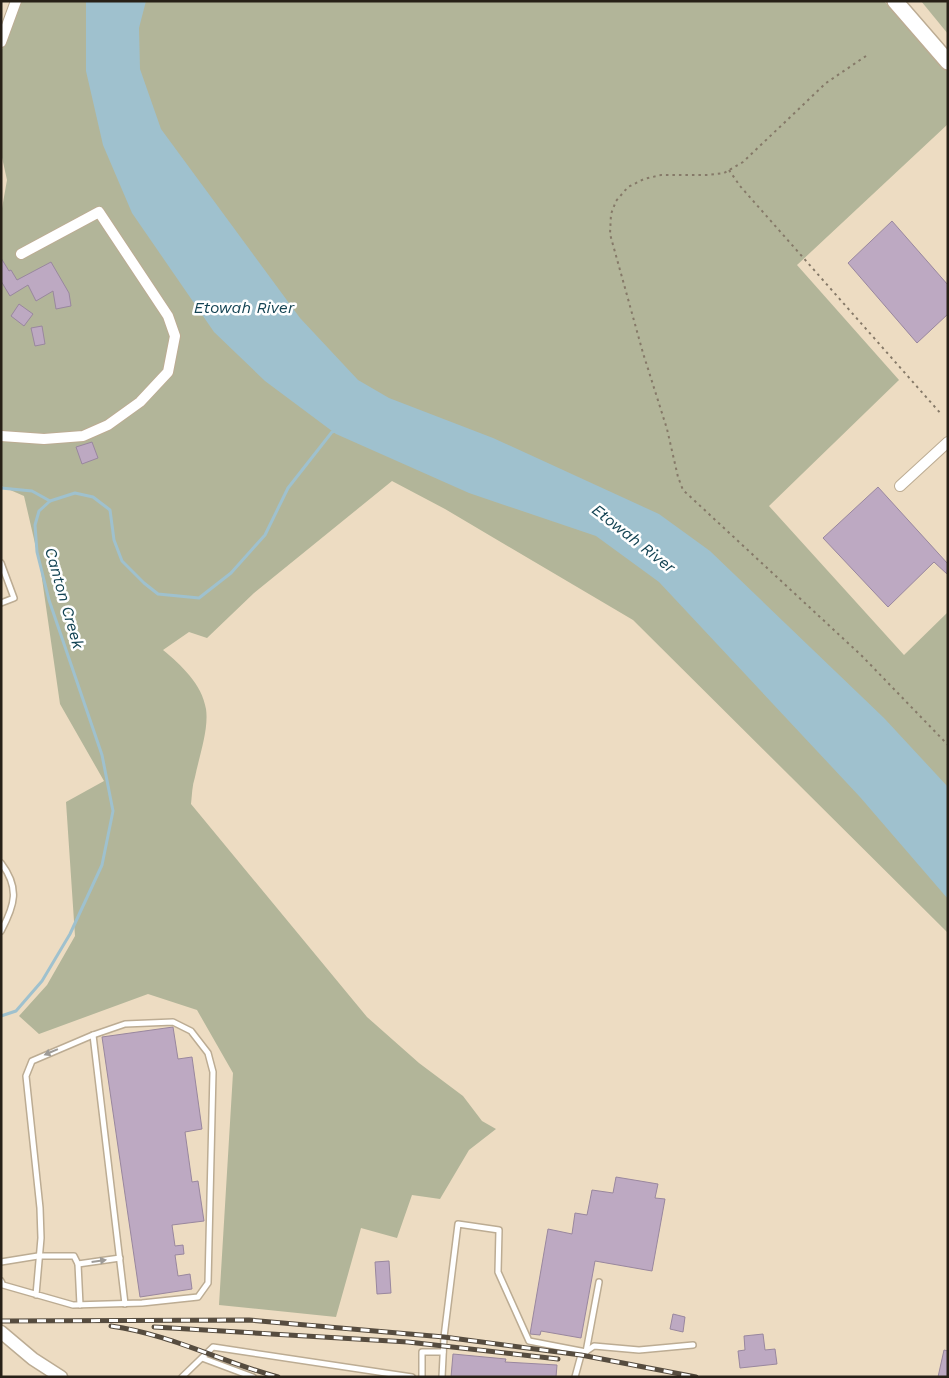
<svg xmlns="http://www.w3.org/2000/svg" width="949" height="1378" viewBox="0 0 949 1378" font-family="'Work Sans',sans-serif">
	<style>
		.green { fill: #b2b599 }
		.water { fill: #9fc1ce }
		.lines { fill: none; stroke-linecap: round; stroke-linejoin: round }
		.stream { stroke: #9fc1ce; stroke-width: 3 }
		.building { fill: #bda9c2; stroke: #99879e }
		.service-casing { stroke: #bcac93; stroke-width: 8 }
		.minor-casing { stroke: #bcac93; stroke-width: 12 }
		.tertiary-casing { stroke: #bcac93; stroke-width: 15 }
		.primary-casing { stroke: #bcac93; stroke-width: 18 }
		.path { stroke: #857968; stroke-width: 2; stroke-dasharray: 2.5 4; stroke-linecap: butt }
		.service { stroke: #fff; stroke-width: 5 }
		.minor { stroke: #fff; stroke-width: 10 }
		.tertiary { stroke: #fff; stroke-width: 12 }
		.primary { stroke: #fff; stroke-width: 15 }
		.rail-casing { stroke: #564c3f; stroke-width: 5 }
		.rail { stroke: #fff; stroke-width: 3; stroke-dasharray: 9; stroke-linecap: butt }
		.oneway { fill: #9e9b97 }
		.labels { text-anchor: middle; stroke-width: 5; stroke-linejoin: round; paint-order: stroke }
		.water-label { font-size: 16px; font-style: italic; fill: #144454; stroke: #fff }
	</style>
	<rect width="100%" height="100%" fill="#eddcc2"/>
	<g class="green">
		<path d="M19 1H884L948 71V124L797 265 899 380 769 506 904 655 948 612V933L633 620 445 509 392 481 254 593 207 638 189 632 163 650C181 665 202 684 206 709 209 729 199 757 195 777 192 786 192 795 191 804L367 1017 419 1063 463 1096 482 1121 496 1129 469 1150 440 1199 412 1195 397 1238 361 1228 336 1317 219 1305 233 1073 197 1010 148 994 39 1034 19 1016 47 985 75 936 66 802 104 781 60 704 40 565 24 496 1 486V214L7 180 1 153V52Z"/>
		<polygon points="921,1 948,1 948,34"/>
	</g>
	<polygon class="water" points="86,1 146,1 139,28 140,69 161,129 300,318 358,380 389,398 493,438 659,514 710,551 884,718 948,787 948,899 860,797 659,582 596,536 469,493 336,434 265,381 214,332 132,213 103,145 86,71"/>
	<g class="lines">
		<g class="stream">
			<polyline points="1,488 32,491 50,501"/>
			<polyline points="1,1016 16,1011 42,981 70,934 102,865 113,811 102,755 49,600 37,552 35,525 39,511 50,501 75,493 93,497 110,510 114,540 122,561 144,583 158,594 199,598 231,573 265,535 288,488 332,432 336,431"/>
		</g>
	</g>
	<g class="building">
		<polygon points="892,221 948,285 948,314 917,343 848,263"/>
		<polygon points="1,258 9,271 11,270 17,280 51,262 69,293 71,306 56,309 53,291 36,301 28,285 10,296 1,281"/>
		<polygon points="19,304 33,314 24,326 11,316"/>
		<polygon points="42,326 45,344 35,346 31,328"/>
		<polygon points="92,442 98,458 82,464 76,447"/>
		<polygon points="878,487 948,564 947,574 934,562 888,607 823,538"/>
		<polygon points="173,1027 178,1059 192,1057 202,1129 185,1132 192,1182 198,1181 204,1221 172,1225 175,1246 183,1245 184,1254 175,1255 178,1276 190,1274 192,1289 140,1297 102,1037"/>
		<polygon points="616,1177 658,1184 655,1198 665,1199 652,1271 595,1261 581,1338 541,1331 540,1335 530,1334 548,1229 572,1234 575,1213 587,1215 592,1190 613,1193"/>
		<polygon points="389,1261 391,1293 377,1294 375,1262"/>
		<polygon points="673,1314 685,1317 683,1332 670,1329"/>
		<polygon points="763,1334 765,1350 775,1349 777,1364 740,1368 738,1351 745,1350 744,1336"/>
		<polygon points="944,1350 948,1351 948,1377 938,1377"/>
		<polygon points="453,1354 506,1359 505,1362 557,1365 556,1377 451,1377"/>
	</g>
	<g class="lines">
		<g class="service-casing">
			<g id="service">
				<polyline points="1,563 14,598 1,603"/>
				<path d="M1 863C20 888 15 905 1 931"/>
				<polyline points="93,1035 125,1304"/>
				<polyline points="1,1262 38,1256 74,1256 78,1264 80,1305"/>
				<polyline points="78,1264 120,1258"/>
				<polyline points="1,1281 3,1285 73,1305 142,1303 198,1297 208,1283 213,1072 208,1053 191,1031 173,1022 125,1024 93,1035 32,1061 26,1076 40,1208 41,1238 36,1295"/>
				<polyline points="202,1358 253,1377"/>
				<polyline points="182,1377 213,1347 412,1377"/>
				<polyline points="422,1377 422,1352 443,1352"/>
				<polyline points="442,1377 444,1337 458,1224 499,1230 498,1272 529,1341 586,1352 599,1282"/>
				<polyline points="575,1377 581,1355 594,1346 639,1350 693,1345"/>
			</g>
		</g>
		<g class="minor-casing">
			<g id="minor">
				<polyline points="1,42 16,1"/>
				<polyline points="1,436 44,439 83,436 108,425 140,402 168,372 175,336 168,316 99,212 21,254"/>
				<polyline points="900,486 948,442"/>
			</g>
		</g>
		<g class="tertiary-casing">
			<polyline id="tertiary" points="1,1332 33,1359 61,1377"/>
		</g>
		<g class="primary-casing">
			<polyline id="primary" points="895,1 948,62"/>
		</g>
		<g class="path">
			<polyline points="866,56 826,83 743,162 724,173 708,175 661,175 644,179 628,187 616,201 611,214 610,234 643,353 667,429 678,477 683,490 862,656 948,745"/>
			<polyline points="729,170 740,186 942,415"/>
		</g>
		<use href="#service" class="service"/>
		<use href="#minor" class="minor"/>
		<use href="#tertiary" class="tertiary"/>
		<use href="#primary" class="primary"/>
		<g class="rail-casing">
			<g id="rail">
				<polyline points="1,1321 249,1320 444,1337 581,1355 696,1377"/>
				<path d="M111 1326C169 1334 222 1362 278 1377"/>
				<polyline points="154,1327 408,1342 558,1359"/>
			</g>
		</g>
		<use href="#rail" class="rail"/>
	</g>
	<defs><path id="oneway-solid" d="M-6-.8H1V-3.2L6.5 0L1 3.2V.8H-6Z" transform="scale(1.25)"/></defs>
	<g class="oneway">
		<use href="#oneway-solid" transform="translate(51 1052) rotate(157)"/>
		<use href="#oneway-solid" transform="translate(99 1261) rotate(-8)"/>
	</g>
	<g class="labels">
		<g class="water-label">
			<text x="244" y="313">Etowah River</text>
			<text transform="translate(634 538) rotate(38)" y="6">Etowah River</text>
			<text transform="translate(65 598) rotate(74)" y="6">Canton Creek</text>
		</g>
	</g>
	<rect width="949" height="1378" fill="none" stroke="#272017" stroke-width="5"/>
</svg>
